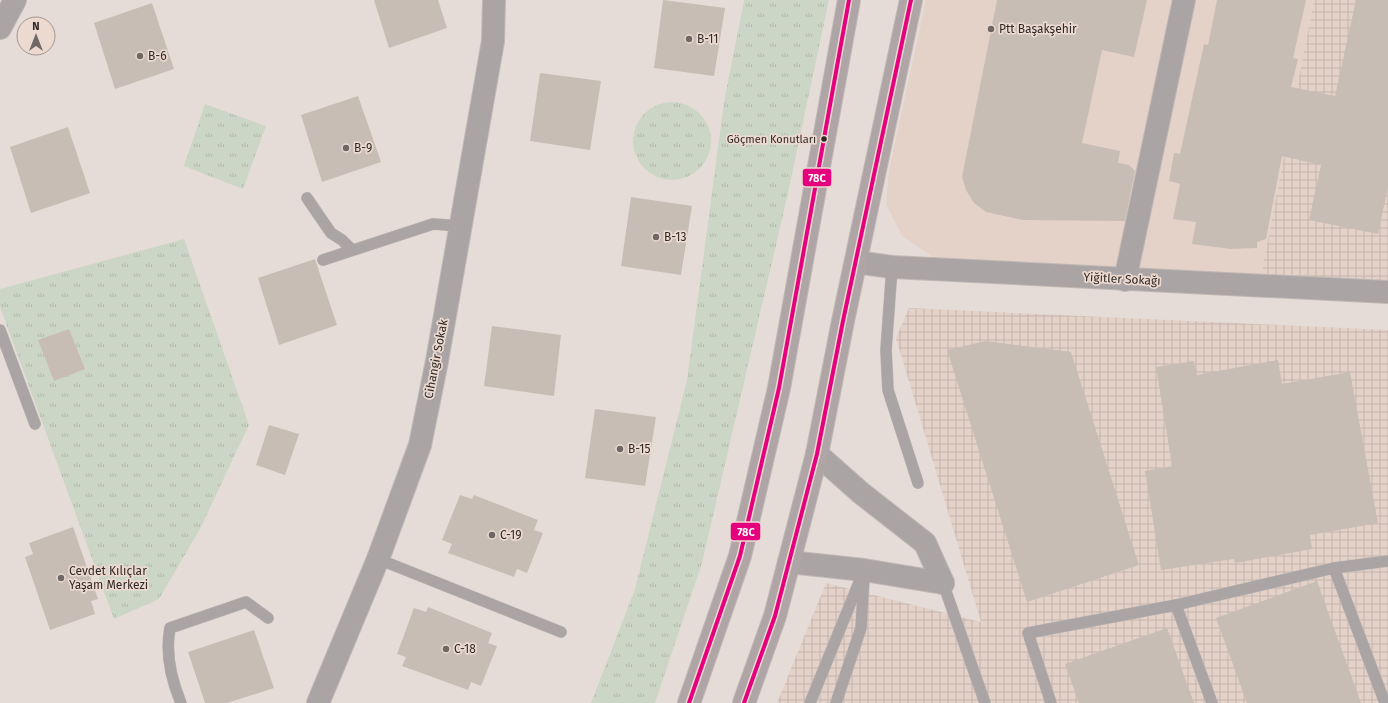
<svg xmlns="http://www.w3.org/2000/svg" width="1388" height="703" viewBox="0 0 1388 703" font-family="'Fira Sans',sans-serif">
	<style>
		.built { fill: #e4d2c8 }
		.industrial { fill: url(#industrial-grid) }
		.grass { fill: url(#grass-tufts) }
		.building { fill: #c8bdb4 }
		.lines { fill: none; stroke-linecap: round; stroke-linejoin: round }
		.service-casing { stroke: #c0b9b5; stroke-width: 12 }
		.minor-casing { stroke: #c0b9b5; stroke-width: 24 }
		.tertiary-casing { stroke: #c0b9b5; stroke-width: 24 }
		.primary-casing { stroke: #c0b9b5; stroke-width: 24 }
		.service { stroke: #aaa4a5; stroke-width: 11 }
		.minor { stroke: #aaa4a5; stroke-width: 22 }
		.tertiary { stroke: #aaa4a5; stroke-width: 22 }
		.primary { stroke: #afa5a6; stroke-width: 22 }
		.bus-1-casing { stroke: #ecdad1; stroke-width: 7 }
		.bus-1 { stroke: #e5007d; stroke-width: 4 }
		.poi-dot { fill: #706864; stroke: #ecdad1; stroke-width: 1.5 }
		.bus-dot { fill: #302926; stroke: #ecdad1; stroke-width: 1.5 }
		.labels { text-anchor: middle; stroke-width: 3.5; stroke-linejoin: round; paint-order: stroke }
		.bus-label { font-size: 11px; fill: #302926; stroke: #ecdad1; text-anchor: end }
		.poi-label { font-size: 12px; fill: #302926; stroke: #ecdad1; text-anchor: start }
		.street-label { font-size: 12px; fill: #302926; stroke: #ecdad1 }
		.line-badge { stroke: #ecdad1; stroke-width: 1.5 }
		.badge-label { font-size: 11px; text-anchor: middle; font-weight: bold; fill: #fff }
	</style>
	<defs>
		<pattern id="industrial-grid" width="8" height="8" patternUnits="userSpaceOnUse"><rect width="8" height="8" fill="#e4d2c8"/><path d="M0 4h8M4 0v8" fill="none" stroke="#c4b4ac"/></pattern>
		<pattern id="grass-tufts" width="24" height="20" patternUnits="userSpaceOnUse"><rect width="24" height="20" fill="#ccd6c6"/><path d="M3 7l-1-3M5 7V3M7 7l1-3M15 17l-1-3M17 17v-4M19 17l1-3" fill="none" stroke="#b0b8aa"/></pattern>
	</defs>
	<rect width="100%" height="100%" fill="#e6dcd7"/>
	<polygon class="built" points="926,0 1314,0 1259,286 937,260 902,236 886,204 889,170"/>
	<g class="industrial">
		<polygon points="1314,0 1388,0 1388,296 1259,286"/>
		<polygon points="909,308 1388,330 1388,703 777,703 826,583 981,622 896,338"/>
	</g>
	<g class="grass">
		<polygon points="744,0 829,0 786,202 702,563 655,703 591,703 635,589 687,380 724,102"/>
		<circle cx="672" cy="141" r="39"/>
		<polygon points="205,104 266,126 243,189 184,166"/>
		<polygon points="184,239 249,425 200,529 159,599 114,619 0,307 0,289"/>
	</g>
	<g class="building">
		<polygon points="374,0 438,0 447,28 389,48"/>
		<polygon points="663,0 725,8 714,76 654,68"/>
		<polygon points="997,0 1147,0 1134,57 1102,50 1082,143 1120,151 1118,163 1129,165 1135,171 1125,221 1023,220 986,212 974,203 966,190 962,177"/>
		<polygon points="1217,0 1306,0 1293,58 1298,59 1291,87 1335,96 1356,0 1388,0 1388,187 1378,234 1309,220 1321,165 1282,156 1266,239 1257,242 1257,248 1231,249 1192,244 1196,222 1173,219 1180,184 1169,181 1174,153 1180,154 1204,44 1208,45"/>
		<polygon points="152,3 174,69 115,89 94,23"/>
		<polygon points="540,73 601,81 590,150 530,141"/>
		<polygon points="358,96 381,162 322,182 301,115"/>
		<polygon points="68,127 90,193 31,213 10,147"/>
		<polygon points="631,197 692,206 681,275 621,266"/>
		<polygon points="315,259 337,325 279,345 258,278"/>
		<polygon points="492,326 561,335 554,396 484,386"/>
		<polygon points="69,329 85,369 54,381 38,340"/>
		<polygon points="986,341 1071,352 1139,565 1027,602 947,350"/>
		<polygon points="1278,360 1282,384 1350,372 1378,523 1310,535 1312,549 1235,563 1234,559 1161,570 1145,471 1172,466 1156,367 1194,361 1197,375"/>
		<polygon points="595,409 656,417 645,486 585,478"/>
		<polygon points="269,425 299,434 285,475 256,465"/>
		<polygon points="460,495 472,499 474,495 538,520 534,530 543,533 527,573 517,569 514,577 448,553 452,544 442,540"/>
		<polygon points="73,527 98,599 91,601 95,614 50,630 25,557 33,554 29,543"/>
		<polygon points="1317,581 1361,703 1247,703 1216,618"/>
		<polygon points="428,607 492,633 488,643 497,646 481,686 471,682 468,690 402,666 406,657 397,654 414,608 426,612"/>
		<polygon points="1167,628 1194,703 1079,703 1065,664"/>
		<polygon points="254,630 274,688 227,703 205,703 188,652"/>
	</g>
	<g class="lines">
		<g class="service-casing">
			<g id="service">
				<polyline points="307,198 331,233 342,240 351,249"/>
				<polyline points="323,260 433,224 461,226"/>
				<polyline points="892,267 886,350 888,390 918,483"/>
				<polyline points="0,330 35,424"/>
				<polyline points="378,559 561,632"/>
				<polyline points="1334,568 1385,703"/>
				<polyline points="943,583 985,703"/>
				<polyline points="1176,605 1212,703"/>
				<path d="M181 703C171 679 165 654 170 628L246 602 268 618"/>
				<polyline points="810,703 864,570"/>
				<polyline points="836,703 861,628 864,578"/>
				<polyline points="1051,703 1028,633 1176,605 1334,568 1388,561"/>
			</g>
		</g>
		<g class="minor-casing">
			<g id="minor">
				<polyline points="0,28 15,0"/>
				<polyline points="1125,280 1184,0"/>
				<polyline points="318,703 378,559 420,445 437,361 493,41 494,0"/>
			</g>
		</g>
		<g class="tertiary-casing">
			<g id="tertiary">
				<polyline points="856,262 892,267 1388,292"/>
				<polyline points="817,454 861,493 925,543 943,583"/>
				<polyline points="789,562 864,570 943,583"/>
			</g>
		</g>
		<g class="primary-casing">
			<g id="primary">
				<polyline points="689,703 740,556 779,388 849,0"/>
				<polyline points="744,703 775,616 817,454 843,321 911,0"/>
			</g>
		</g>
		<use href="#service" class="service"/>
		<use href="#minor" class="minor"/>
		<use href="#tertiary" class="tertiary"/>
		<use href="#primary" class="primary"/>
		<g class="bus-1-casing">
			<g id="bus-1">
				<polyline points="689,703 740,556 779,388 849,0"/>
				<polyline points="744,703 775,616 817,454 843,321 911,0"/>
			</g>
		</g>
		<use href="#bus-1" class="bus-1"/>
	</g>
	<g class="poi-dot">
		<circle cx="991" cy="29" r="4"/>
		<circle cx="689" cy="39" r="4"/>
		<circle cx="140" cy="56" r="4"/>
		<circle cx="346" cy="148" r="4"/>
		<circle cx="656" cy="237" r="4"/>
		<circle cx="620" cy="449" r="4"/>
		<circle cx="492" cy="535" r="4"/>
		<circle cx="61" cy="578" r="4"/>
		<circle cx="446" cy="649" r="4"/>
	</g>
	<circle class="bus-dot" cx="824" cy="139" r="3.5"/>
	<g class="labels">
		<g class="bus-label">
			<text x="816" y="143">Göçmen Konutları</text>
		</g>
		<g class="poi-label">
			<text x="999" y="33">Ptt Başakşehir</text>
			<text x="697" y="43">B-11</text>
			<text x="148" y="60">B-6</text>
			<text x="354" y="152">B-9</text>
			<text x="664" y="241">B-13</text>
			<text x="628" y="453">B-15</text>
			<text x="500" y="539">C-19</text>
			<text x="69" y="575">Cevdet Kılıçlar<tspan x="69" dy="14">Yaşam Merkezi</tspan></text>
			<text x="454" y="653">C-18</text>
		</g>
		<g class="street-label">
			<text transform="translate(1122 279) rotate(3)" y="4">Yiğitler Sokağı</text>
			<text transform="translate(436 359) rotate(-79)" y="4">Cihangir Sokak</text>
		</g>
	</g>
	<g class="line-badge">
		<rect x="802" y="168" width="30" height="19" rx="4" fill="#e5007d"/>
		<rect x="730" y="522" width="31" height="19" rx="4" fill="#e5007d"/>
	</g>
	<g class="badge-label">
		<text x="817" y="182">78C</text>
		<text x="746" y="536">78C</text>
	</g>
	<g transform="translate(36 36)"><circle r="19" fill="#ecdad1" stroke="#a1938d"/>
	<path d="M0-3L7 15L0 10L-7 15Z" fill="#706864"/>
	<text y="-6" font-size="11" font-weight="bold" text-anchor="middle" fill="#302926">N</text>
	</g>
</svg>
